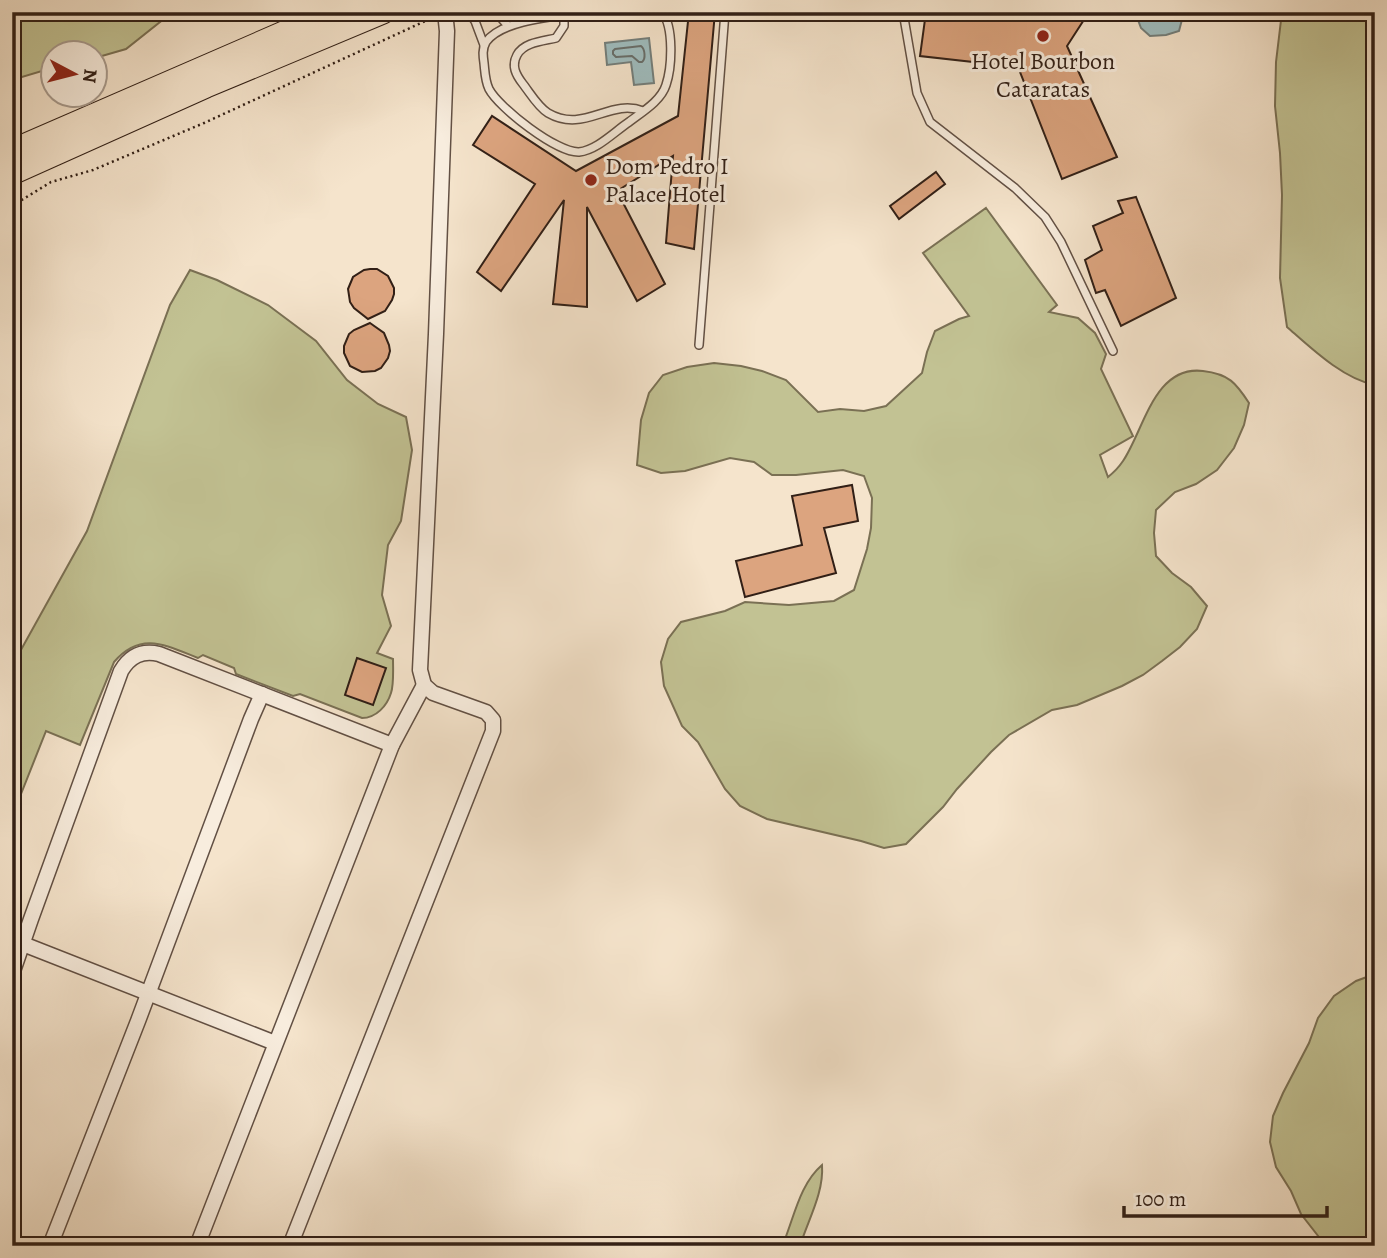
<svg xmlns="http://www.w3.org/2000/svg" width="1387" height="1258" viewBox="0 0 1387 1258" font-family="Alegreya,serif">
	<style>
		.green { fill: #c2c293; stroke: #7a7054; stroke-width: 2 }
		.water { fill: #9fbdbf; stroke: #737e7b; stroke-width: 2 }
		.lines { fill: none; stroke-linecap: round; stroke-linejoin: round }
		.shore { stroke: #686e6a; stroke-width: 2 }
		.building { fill: #dca47f; stroke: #311f16; stroke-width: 2 }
		.service-casing { stroke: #625044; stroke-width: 10 }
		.minor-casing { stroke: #625044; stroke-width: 17 }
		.primary-casing { stroke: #311f16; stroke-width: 25 }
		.path { stroke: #311f16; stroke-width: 2.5; stroke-dasharray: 2 3.5; stroke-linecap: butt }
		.service { stroke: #f8edde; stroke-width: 7 }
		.minor { stroke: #f8edde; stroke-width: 14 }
		.primary { stroke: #f5e4cc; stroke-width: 23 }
		.poi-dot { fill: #8f2418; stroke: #f8edde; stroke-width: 2.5 }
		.labels { text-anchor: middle; stroke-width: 6; stroke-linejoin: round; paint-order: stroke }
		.poi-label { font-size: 24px; fill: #311f16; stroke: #f8edde }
	</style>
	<rect width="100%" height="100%" fill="#f5e4cc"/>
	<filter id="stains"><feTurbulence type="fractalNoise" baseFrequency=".00286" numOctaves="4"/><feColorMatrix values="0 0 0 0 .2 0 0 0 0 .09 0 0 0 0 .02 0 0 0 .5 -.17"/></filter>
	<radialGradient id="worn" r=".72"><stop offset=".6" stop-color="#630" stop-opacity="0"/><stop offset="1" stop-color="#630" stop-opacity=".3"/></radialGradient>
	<g class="green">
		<polygon points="12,12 161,12 165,18 126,49 95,58 94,52 52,52 52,68 12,80"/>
		<path d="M1282 12H1375V385C1343 379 1311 348 1287 327L1280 278 1282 195 1280 153 1275 106 1276 62Z"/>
		<path d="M986 208 1057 305 1049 312 1078 318 1095 333 1106 354 1101 369 1133 436 1100 455 1108 477C1113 473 1119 467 1123 461 1144 430 1154 365 1203 371 1229 374 1236 383 1249 403L1244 425 1234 448 1217 470 1196 484 1175 492 1156 510 1154 533 1156 556 1172 573 1191 587 1207 606 1197 629 1180 647 1162 661 1143 675 1122 686 1077 705 1052 710 1009 735 991 752 957 789 943 807 906 844 884 848 861 841 767 819 740 806 725 789 698 742 682 726 664 686 661 662 668 639 681 622 725 611 745 602 789 605 834 601 854 590 867 549 871 528 872 498 864 476 843 470 796 475H772L754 462 730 458 685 471 661 473 637 465 641 420 649 393 663 375 687 367 714 363 741 366 762 371 786 380 818 412 840 409 864 411 886 406 922 373 927 352 935 331 959 319 969 316 923 253Z"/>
		<path d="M190 270 217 280 268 305 316 341 347 380 378 404 406 417 412 450 401 521 388 545 382 595 391 626 377 653 393 659C393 669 394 684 391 693 387 706 376 718 362 718L300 694 293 696 236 674 234 668 203 655 198 658C165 645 141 631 114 662L80 745 46 731 21 794 12 790V666L87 531 170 305Z"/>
		<polygon points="1375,974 1375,1246 1326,1246 1301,1214 1291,1191 1276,1167 1270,1142 1273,1116 1283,1093 1309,1043 1318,1018 1334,996 1356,981"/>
		<path d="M822 1165C824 1193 808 1220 800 1246H783L785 1239C795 1213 801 1183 822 1165Z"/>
	</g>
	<g class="water">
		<polygon points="1135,12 1184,12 1179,31 1166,35 1150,36 1141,28"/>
		<polygon points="649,38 654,83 634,85 631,62 607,65 605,43"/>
	</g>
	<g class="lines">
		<path class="shore" d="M641 46C645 49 646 59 642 62H639L632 56 616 57 613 54V51L615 49Z"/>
	</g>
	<g class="building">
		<polygon points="689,12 715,12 694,249 666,243 673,156 617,191 665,284 637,301 587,207 587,307 553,304 564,200 501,291 477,272 535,184 473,145 492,116 576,171 678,116"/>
		<polygon points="926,12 1013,20 1027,12 1089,12 1067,46 1117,157 1062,179 1018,67 920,56"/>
		<polygon points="936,172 945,184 899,219 890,206"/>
		<polygon points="1136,197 1176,298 1121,326 1105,290 1096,293 1085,260 1102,250 1093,226 1123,213 1118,201"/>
		<polygon points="370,269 377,269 388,276 394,288 394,294 392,300 385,311 368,319 354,308 350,302 348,289 353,277 364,270"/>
		<polygon points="370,323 384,333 389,345 390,351 388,358 381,368 375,371 362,372 350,366 344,353 344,346 349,334 354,330"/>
		<polygon points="852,485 858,521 824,528 836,573 745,597 736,561 802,545 792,496"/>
		<polygon points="357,658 386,668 373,705 345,695"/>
	</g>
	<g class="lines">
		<g class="service-casing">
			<g id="service">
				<polyline points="468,12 475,21 484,45"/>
				<polyline points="496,12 508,26"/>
				<path d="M586 12C560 16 502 19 486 42 482 49 483 56 484 63 485 72 485 81 489 89 499 108 557 153 579 152 597 150 614 132 629 122 642 112 661 101 666 85 672 67 674 27 662 12"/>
				<polyline points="903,12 917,93 930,122 1015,188 1045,217 1061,242 1113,351"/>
				<path d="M564 15V26L556 38C544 41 524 42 517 55 511 66 516 75 523 84 530 93 538 107 548 113 584 134 610 98 643 111"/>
				<polyline points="699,345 725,12"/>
			</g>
		</g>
		<g class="minor-casing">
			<g id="minor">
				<polyline points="23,944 275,1043"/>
				<path d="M12 974 31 919 121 671C130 656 142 650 159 654L392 745"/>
				<polyline points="50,1246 138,1021 251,719 262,694"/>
				<polyline points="197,1246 392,745 424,685"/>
				<polyline points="290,1246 493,731 493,720 486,712 433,693 424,685 420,670 436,334 447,31 445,12"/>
			</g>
		</g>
		<g class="primary-casing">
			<g id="primary">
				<polyline points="12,151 332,12"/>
				<polyline points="12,173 206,86 383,12"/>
			</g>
		</g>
		<polyline class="path" points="12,206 51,182 93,170 204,123 434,17"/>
		<use href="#service" class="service"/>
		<use href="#minor" class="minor"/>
		<use href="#primary" class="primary"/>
	</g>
	<g class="poi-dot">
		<circle cx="1043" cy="36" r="7"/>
		<circle cx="591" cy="180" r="7"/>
	</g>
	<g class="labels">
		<g class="poi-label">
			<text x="1043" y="69">Hotel Bourbon<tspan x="1043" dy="28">Cataratas</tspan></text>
			<text x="605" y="174" text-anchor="start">Dom Pedro I<tspan x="605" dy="28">Palace Hotel</tspan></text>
		</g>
	</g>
	<rect width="1387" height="1258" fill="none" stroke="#f5e4cc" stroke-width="42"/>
	<rect x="14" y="14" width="1359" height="1230" fill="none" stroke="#311f16" stroke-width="3.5"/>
	<rect x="21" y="21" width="1345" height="1216" fill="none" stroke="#311f16" stroke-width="2"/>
	<g transform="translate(74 74) rotate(97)"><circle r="33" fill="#f8edde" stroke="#a89b8e" stroke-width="2"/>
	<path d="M0-5L12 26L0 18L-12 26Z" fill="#8f2418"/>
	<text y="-10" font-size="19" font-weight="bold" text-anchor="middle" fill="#311f16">N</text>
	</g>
	<path d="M1124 1206v10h203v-10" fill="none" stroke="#311f16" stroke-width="3.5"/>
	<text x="1135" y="1206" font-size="21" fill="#311f16" stroke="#f8edde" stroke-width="5" paint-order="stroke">100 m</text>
	<rect width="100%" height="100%" filter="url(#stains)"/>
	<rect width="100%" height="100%" fill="url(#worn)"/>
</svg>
